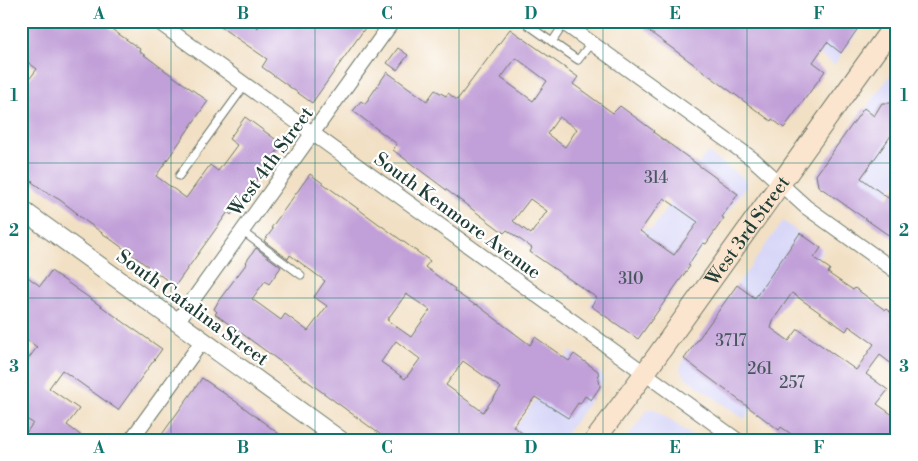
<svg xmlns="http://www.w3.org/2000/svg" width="918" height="461" viewBox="0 0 918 461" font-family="'Libre Bodoni',serif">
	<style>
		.built { fill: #d8d7f8 }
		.building { fill: #c19fd8; fill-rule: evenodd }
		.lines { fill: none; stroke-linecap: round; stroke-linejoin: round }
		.service-casing { stroke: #697666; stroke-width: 9 }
		.minor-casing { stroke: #697666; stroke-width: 16 }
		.tertiary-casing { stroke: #697666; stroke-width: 20 }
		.secondary-casing { stroke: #697666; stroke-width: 22 }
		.service { stroke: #fff; stroke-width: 7 }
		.minor { stroke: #fff; stroke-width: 14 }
		.tertiary { stroke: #fff; stroke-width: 18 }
		.secondary { stroke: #fce5cf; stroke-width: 20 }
		.grid { fill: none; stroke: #0f766e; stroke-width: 1; stroke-opacity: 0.55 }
		.labels { text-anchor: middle; stroke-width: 4.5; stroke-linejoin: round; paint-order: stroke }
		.number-label { font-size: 16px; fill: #48565d }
		.street-label { font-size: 19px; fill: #1f3d34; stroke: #fff }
		.neatline { fill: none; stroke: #0f766e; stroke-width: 2 }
		.grid-label { font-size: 16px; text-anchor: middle; font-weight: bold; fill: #0f766e }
	</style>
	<rect width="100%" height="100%" fill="#fff"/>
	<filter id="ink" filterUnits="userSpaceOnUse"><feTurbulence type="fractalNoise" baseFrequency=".02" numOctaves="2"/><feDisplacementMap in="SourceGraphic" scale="10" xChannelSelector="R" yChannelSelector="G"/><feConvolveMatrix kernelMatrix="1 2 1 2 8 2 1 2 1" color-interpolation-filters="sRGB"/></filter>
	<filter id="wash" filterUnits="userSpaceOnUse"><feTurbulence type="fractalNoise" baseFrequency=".0096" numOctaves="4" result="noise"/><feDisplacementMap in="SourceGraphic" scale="20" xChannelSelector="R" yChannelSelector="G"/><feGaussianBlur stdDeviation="1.12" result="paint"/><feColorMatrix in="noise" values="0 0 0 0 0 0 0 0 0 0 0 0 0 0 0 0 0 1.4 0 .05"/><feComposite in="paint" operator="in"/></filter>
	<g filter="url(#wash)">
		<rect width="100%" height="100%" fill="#f2e0c4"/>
		<g class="built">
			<polygon points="815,21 866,21 834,65 801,41"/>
			<polygon points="897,66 897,181 868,221 818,186 816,175"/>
			<polygon points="707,152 746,180 747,185 638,339 590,304 646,227 651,230"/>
			<polygon points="783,221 823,250 769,326 796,347 744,419 685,377 680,369 684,359"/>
			<polygon points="571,351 601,373 603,379 600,387 562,440 489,440 504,419 516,427"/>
			<polygon points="655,409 698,440 626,440 647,410"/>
		</g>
		<g id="blocks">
			<g class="building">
				<polygon points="21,21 100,21 140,49 139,51 163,69 208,101 156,176 186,198 210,165 218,171 237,145 229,139 245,117 282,144 231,215 228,212 175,286 76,214 77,213 60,200 50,194 50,195 32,182 33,181 21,173 21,90 37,69 21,57"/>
				<polygon points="212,21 248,21 258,28 262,21 370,21 312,103 262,67 267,59"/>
				<polygon points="635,21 863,21 841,53 827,42 813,62 825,71 784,128 772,119 771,121"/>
				<path d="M510 29 578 77 573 84 613 113 620 106 654 131 653 132 738 194 722 217 724 218 706 244 703 243 688 265 690 266 638 339 591 306 597 298 530 252 532 248 507 230 504 233 393 150 397 144 353 111 361 101 365 104 387 72 427 101 435 90 446 96 448 93 457 100ZM516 58 547 81 533 101 501 78ZM559 117 577 129 565 147 547 134ZM664 198 698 222 674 255 640 231ZM530 199 547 211 531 234 513 221Z"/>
				<polygon points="398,48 408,55 397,70 387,63"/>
				<polygon points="882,103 897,103 897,127 861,178 888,198 897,186 897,241 818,186 816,175 864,108 874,116"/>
				<path d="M310 174 430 261 425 267 455 289 454 291 475 305 476 304 530 345 535 337 569 361 574 354 598 371 600 387 591 400 585 396 580 404 578 403 568 418 535 397 513 426 531 440H388L215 314 217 312 214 309 219 300 247 263 246 262 256 248 281 267 269 284 265 281 252 299 281 320 285 314 308 331 327 306 314 297 325 281 290 255 288 259 264 241 273 229 271 228ZM406 294 430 310 411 337 387 320ZM396 341 420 359 405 379 381 362ZM463 361 501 388 483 412 446 385Z"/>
				<path d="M800 233 821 248 814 258 830 269 828 273 853 290 855 288 885 310 886 309 897 317V368L880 355 866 374 888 390 877 404 897 418V440H825L816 433 812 440H794V436L781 427 779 430 684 359 737 285 755 298ZM792 293 846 331 849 326 874 344 856 370 798 329 789 341 771 328 774 319Z"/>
				<polygon points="51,271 162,349 118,410 62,370 49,388 79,409 67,425 87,440 21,440 33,423 21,416 21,369 37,347 21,336 21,272 40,286"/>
				<polygon points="202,378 238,403 287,440 158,440"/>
			</g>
		</g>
	</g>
	<g filter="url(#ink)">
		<use href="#blocks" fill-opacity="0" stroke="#697666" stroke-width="1"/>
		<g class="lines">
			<g class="service-casing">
				<g id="service">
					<polyline points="531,21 528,25 578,60 591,43"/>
					<polyline points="552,42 564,24"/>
					<polyline points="179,176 246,84"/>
					<polyline points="243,232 301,275"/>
				</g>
			</g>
			<g class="minor-casing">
				<g id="minor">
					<polyline points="157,21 737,440"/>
					<polyline points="561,21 754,160 806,207 897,272"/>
					<polyline points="177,322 393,21"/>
					<polyline points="131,440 203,340"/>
				</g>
			</g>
			<g class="tertiary-casing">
				<polyline id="tertiary" points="21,209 340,440"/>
			</g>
			<g class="secondary-casing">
				<g id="secondary">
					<path id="s1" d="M595 440 644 374 897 21"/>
				</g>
			</g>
			<use href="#service" class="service"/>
			<use href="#minor" class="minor"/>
			<use href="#tertiary" class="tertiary"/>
			<use href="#secondary" class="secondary"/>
		</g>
	</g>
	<path class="grid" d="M171 21V440M315 21V440M459 21V440M603 21V440M747 21V440M21 163H897M21 298H897"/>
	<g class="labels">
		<g class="number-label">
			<text x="656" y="183">314</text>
			<text x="631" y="284">310</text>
			<text x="731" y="346">3717</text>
			<text x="760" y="374">261</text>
			<text x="792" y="388">257</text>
		</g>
		<g class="street-label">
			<text transform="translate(270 161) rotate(-54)" y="7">West 4th Street</text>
			<text transform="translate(458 215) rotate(36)" y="7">South Kenmore Avenue</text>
			<text dy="7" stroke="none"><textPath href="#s1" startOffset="259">West 3rd Street</textPath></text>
			<text transform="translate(193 307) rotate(36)" y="7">South Catalina Street</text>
		</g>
	</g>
	<rect width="918" height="461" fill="none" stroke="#fff" stroke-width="55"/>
	<rect x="28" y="28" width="862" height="406" class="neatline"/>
	<g class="grid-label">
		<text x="99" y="19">A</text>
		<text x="243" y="19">B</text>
		<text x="387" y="19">C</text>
		<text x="531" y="19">D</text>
		<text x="675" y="19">E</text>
		<text x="819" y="19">F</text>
		<text x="14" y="101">1</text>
		<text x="904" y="101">1</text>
		<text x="14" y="236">2</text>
		<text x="904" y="236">2</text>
		<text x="14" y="372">3</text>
		<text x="904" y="372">3</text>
		<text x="99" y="453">A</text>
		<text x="243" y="453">B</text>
		<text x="387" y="453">C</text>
		<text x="531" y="453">D</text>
		<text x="675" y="453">E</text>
		<text x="819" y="453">F</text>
	</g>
</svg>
